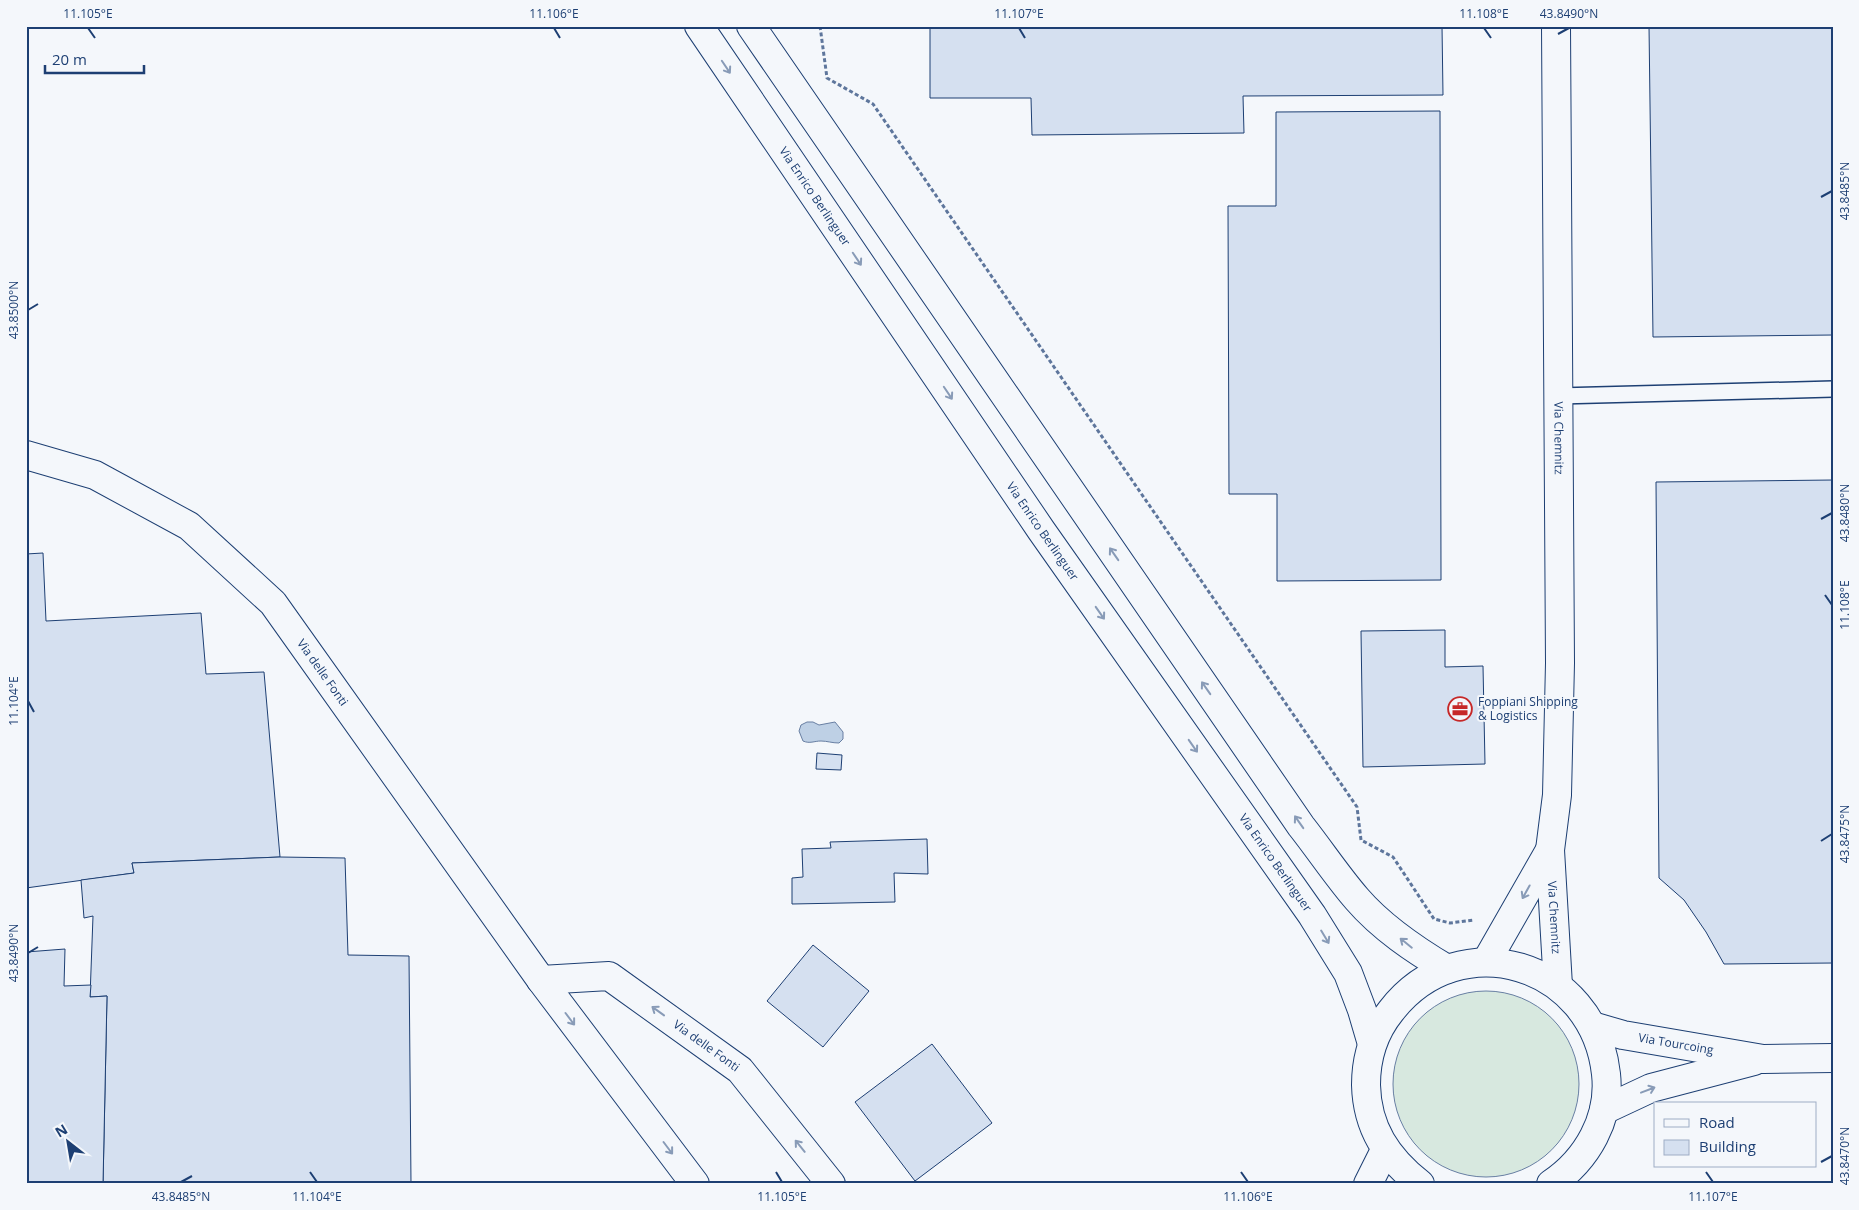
<svg xmlns="http://www.w3.org/2000/svg" width="1859" height="1210" viewBox="0 0 1859 1210" font-family="'Open Sans',sans-serif">
	<style>
		.green { fill: #d7e8df; stroke: #687fa3 }
		.water { fill: #bed0e5; stroke: #687fa3 }
		.building { fill: #d5e0f0; stroke: #1d3f73 }
		.lines { fill: none; stroke-linecap: round; stroke-linejoin: round }
		.service-casing { stroke: #1d3f73; stroke-width: 18 }
		.minor-casing { stroke: #1d3f73; stroke-width: 30 }
		.secondary-casing { stroke: #1d3f73; stroke-width: 30 }
		.path { stroke: #5e769c; stroke-width: 3; stroke-dasharray: 4 2.5; stroke-linecap: butt }
		.service { stroke: #f4f7fb; stroke-width: 15 }
		.minor { stroke: #f4f7fb; stroke-width: 28 }
		.secondary { stroke: #f4f7fb; stroke-width: 28 }
		.oneway { stroke: #889bb7 }
		.ticks { fill: none; stroke: #1d3f73; stroke-width: 2 }
		.labels { text-anchor: middle; stroke-width: 4; stroke-linejoin: round; paint-order: stroke }
		.street-label { font-size: 12px; fill: #1d3f73; stroke: #f4f7fb }
		.poi-label { font-size: 12px; fill: #1d3f73; stroke: #f4f7fb; text-anchor: start }
		.neatline { fill: none; stroke: #1d3f73; stroke-width: 2 }
		.ticks-label { font-size: 12px; text-anchor: middle; fill: #1d3f73 }
	</style>
	<rect width="100%" height="100%" fill="#f4f7fb"/>
	<circle class="green" cx="1486" cy="1084" r="93"/>
	<path class="water" d="M807 722H813L819 725 835 722 843 732V739L839 743C832 743 827 741 821 741 814 741 810 744 803 741L799 731 801 725Z"/>
	<g class="building">
		<polygon points="930,26 1442,26 1443,95 1243,96 1244,133 1032,135 1031,98 930,98"/>
		<polygon points="1649,26 1833,26 1833,335 1653,337"/>
		<polygon points="1440,111 1441,580 1277,581 1277,494 1229,494 1228,206 1276,206 1276,112"/>
		<polygon points="1833,480 1833,963 1724,964 1706,932 1684,900 1659,878 1656,482"/>
		<polygon points="43,553 46,621 201,613 206,674 264,672 280,857 132,863 134,873 26,888 26,554"/>
		<polygon points="1445,630 1445,667 1483,666 1485,764 1363,767 1361,631"/>
		<polygon points="817,753 842,755 841,770 816,769"/>
		<polygon points="927,839 928,874 894,873 895,902 792,904 792,878 803,877 802,849 831,848 830,842"/>
		<polygon points="280,857 345,858 348,955 409,956 411,1184 103,1184 107,996 90,997 93,916 84,918 81,880 134,873 132,863"/>
		<polygon points="813,945 869,991 823,1047 767,1001"/>
		<polygon points="65,949 64,986 91,985 90,997 107,996 103,1184 26,1184 26,952"/>
		<polygon points="932,1044 992,1123 915,1181 855,1102"/>
	</g>
	<g class="lines">
		<g class="service-casing">
			<polyline id="service" points="1558,396 1833,389"/>
		</g>
		<g class="minor-casing">
			<g id="minor">
				<path id="s1" d="M1556 26 1560 663 1557 795 1550 850 1558 986"/>
				<path id="s2" d="M26 455 95 475 189 526 273 603 541 980 695 1184"/>
				<polyline points="1486,962 1550,850"/>
				<path id="s3" d="M541 980 609 976 740 1070 831 1184"/>
				<path id="s4" d="M1592 1026 1623 1035 1763 1059 1833 1058"/>
				<polyline points="1604,1110 1651,1088 1754,1061"/>
				<polyline points="1368,1184 1385,1150"/>
			</g>
		</g>
		<g class="secondary-casing">
			<g id="secondary">
				<path id="s5" d="M699 26 1041 530 1312 915 1348 973 1362 1010 1372 1044"/>
				<path d="M751 26 1301 826C1320 850 1337 876 1357 899 1382 928 1415 950 1447 969"/>
				<path d="M1420 1184C1387 1158 1367 1128 1366 1085 1366 1058 1374 1032 1391 1011 1460 922 1594 963 1606 1074 1611 1118 1587 1160 1551 1184"/>
			</g>
		</g>
		<polyline class="path" points="820,26 827,78 873,104 1357,807 1361,840 1393,857 1434,919 1450,923 1474,920"/>
		<use href="#service" class="service"/>
		<use href="#minor" class="minor"/>
		<use href="#secondary" class="secondary"/>
	</g>
	<defs><path id="oneway-shaft" d="M-6 0H5M1.5-3L5.5 0L1.5 3" fill="none" stroke-width="1.6" stroke-linecap="round" stroke-linejoin="round" transform="scale(1.25)"/></defs>
	<g class="oneway">
		<use href="#oneway-shaft" transform="translate(726 67) rotate(56)"/>
		<use href="#oneway-shaft" transform="translate(857 259) rotate(56)"/>
		<use href="#oneway-shaft" transform="translate(948 393) rotate(56)"/>
		<use href="#oneway-shaft" transform="translate(1114 554) rotate(-125)"/>
		<use href="#oneway-shaft" transform="translate(1100 613) rotate(55)"/>
		<use href="#oneway-shaft" transform="translate(1206 688) rotate(-125)"/>
		<use href="#oneway-shaft" transform="translate(1193 746) rotate(55)"/>
		<use href="#oneway-shaft" transform="translate(1299 822) rotate(-125)"/>
		<use href="#oneway-shaft" transform="translate(1526 892) rotate(119)"/>
		<use href="#oneway-shaft" transform="translate(1325 937) rotate(59)"/>
		<use href="#oneway-shaft" transform="translate(1406 943) rotate(-141)"/>
		<use href="#oneway-shaft" transform="translate(658 1011) rotate(-144)"/>
		<use href="#oneway-shaft" transform="translate(570 1019) rotate(53)"/>
		<use href="#oneway-shaft" transform="translate(1648 1090) rotate(-21)"/>
		<use href="#oneway-shaft" transform="translate(800 1146) rotate(-129)"/>
		<use href="#oneway-shaft" transform="translate(668 1148) rotate(53)"/>
	</g>
	<path class="ticks" d="M88 28 95 38M554 28 560 38M1019 28 1025 38M1484 28 1491 38M1558 34 1569 28M1821 197 1832 191M28 310 38 304M1821 519 1832 513M1825 595 1832 605M28 701 34 712M1821 841 1832 834M28 953 38 947M1821 1162 1832 1156M310 1172 317 1182M776 1172 782 1182M1241 1172 1248 1182M1706 1172 1713 1182M181 1182 192 1176"/>
	<defs>
		<g id="office-ring" transform="scale(1.25)"><circle r="9.5" fill="#f4f7fb" stroke="#c62828" stroke-width="1.5"/><path d="M-6-3h4V-5.5h4V-3h4V5H-6ZM-1-4.5V-3h2v-1.5ZM-6 0V1H6V0Z" fill="#c62828"/></g>
	</defs>
	<g fill-rule="evenodd">
		<use href="#office-ring" x="1460" y="709"/>
	</g>
	<g class="labels">
		<g class="street-label">
			<text dy="4" stroke="none"><textPath href="#s5" startOffset="206">Via Enrico Berlinguer</textPath></text>
			<text dy="4" stroke="none"><textPath href="#s1" startOffset="412">Via Chemnitz</textPath></text>
			<text dy="4" stroke="none"><textPath href="#s5" startOffset="611">Via Enrico Berlinguer</textPath></text>
			<text dy="4" stroke="none"><textPath href="#s2" startOffset="378">Via delle Fonti</textPath></text>
			<text dy="4" stroke="none"><textPath href="#s5" startOffset="1016">Via Enrico Berlinguer</textPath></text>
			<text dy="4" stroke="none"><textPath href="#s1" startOffset="892">Via Chemnitz</textPath></text>
			<text dy="4" stroke="none"><textPath href="#s4" startOffset="86">Via Tourcoing</textPath></text>
			<text dy="4" stroke="none"><textPath href="#s3" startOffset="188">Via delle Fonti</textPath></text>
		</g>
		<g class="poi-label">
			<text x="1478" y="706">Foppiani Shipping<tspan x="1478" dy="14">&amp; Logistics</tspan></text>
		</g>
	</g>
	<rect width="1859" height="1210" fill="none" stroke="#f4f7fb" stroke-width="55"/>
	<rect x="1654" y="1102" width="162" height="65" fill="#f4f7fb" stroke="#9eadc5"/>
	<rect x="1664" y="1119" width="25" height="8" fill="#f4f7fb" stroke="#9eadc5"/>
	<text x="1699" y="1128" font-size="15" fill="#1d3f73">Road</text>
	<rect x="1664" y="1140" width="25" height="15" fill="#d5e0f0" stroke="#9eadc5"/>
	<text x="1699" y="1152" font-size="15" fill="#1d3f73">Building</text>
	<g transform="translate(68 1142) rotate(329)" stroke="#f4f7fb" stroke-width="4" paint-order="stroke">
	<path d="M0-4L9 19L0 12L-9 19Z" fill="#1d3f73"/>
	<text y="-8" font-size="14" font-weight="bold" text-anchor="middle" fill="#1d3f73">N</text>
	</g>
	<path d="M45 65v8h99v-8" fill="none" stroke="#1d3f73" stroke-width="2.5"/>
	<text x="52" y="65" font-size="15" fill="#1d3f73" stroke="#f4f7fb" stroke-width="4" paint-order="stroke">20 m</text>
	<rect x="28" y="28" width="1804" height="1154" class="neatline"/>
	<g class="ticks-label">
		<text x="88" y="18">11.105°E</text>
		<text x="554" y="18">11.106°E</text>
		<text x="1019" y="18">11.107°E</text>
		<text x="1484" y="18">11.108°E</text>
		<text x="1569" y="18">43.8490°N</text>
		<text transform="translate(1845 191) rotate(-90)" y="4">43.8485°N</text>
		<text transform="translate(14 310) rotate(-90)" y="4">43.8500°N</text>
		<text transform="translate(1845 513) rotate(-90)" y="4">43.8480°N</text>
		<text transform="translate(1845 605) rotate(-90)" y="4">11.108°E</text>
		<text transform="translate(14 701) rotate(-90)" y="4">11.104°E</text>
		<text transform="translate(1845 834) rotate(-90)" y="4">43.8475°N</text>
		<text transform="translate(14 953) rotate(-90)" y="4">43.8490°N</text>
		<text transform="translate(1845 1156) rotate(-90)" y="4">43.8470°N</text>
		<text x="181" y="1201">43.8485°N</text>
		<text x="317" y="1201">11.104°E</text>
		<text x="782" y="1201">11.105°E</text>
		<text x="1248" y="1201">11.106°E</text>
		<text x="1713" y="1201">11.107°E</text>
	</g>
</svg>
